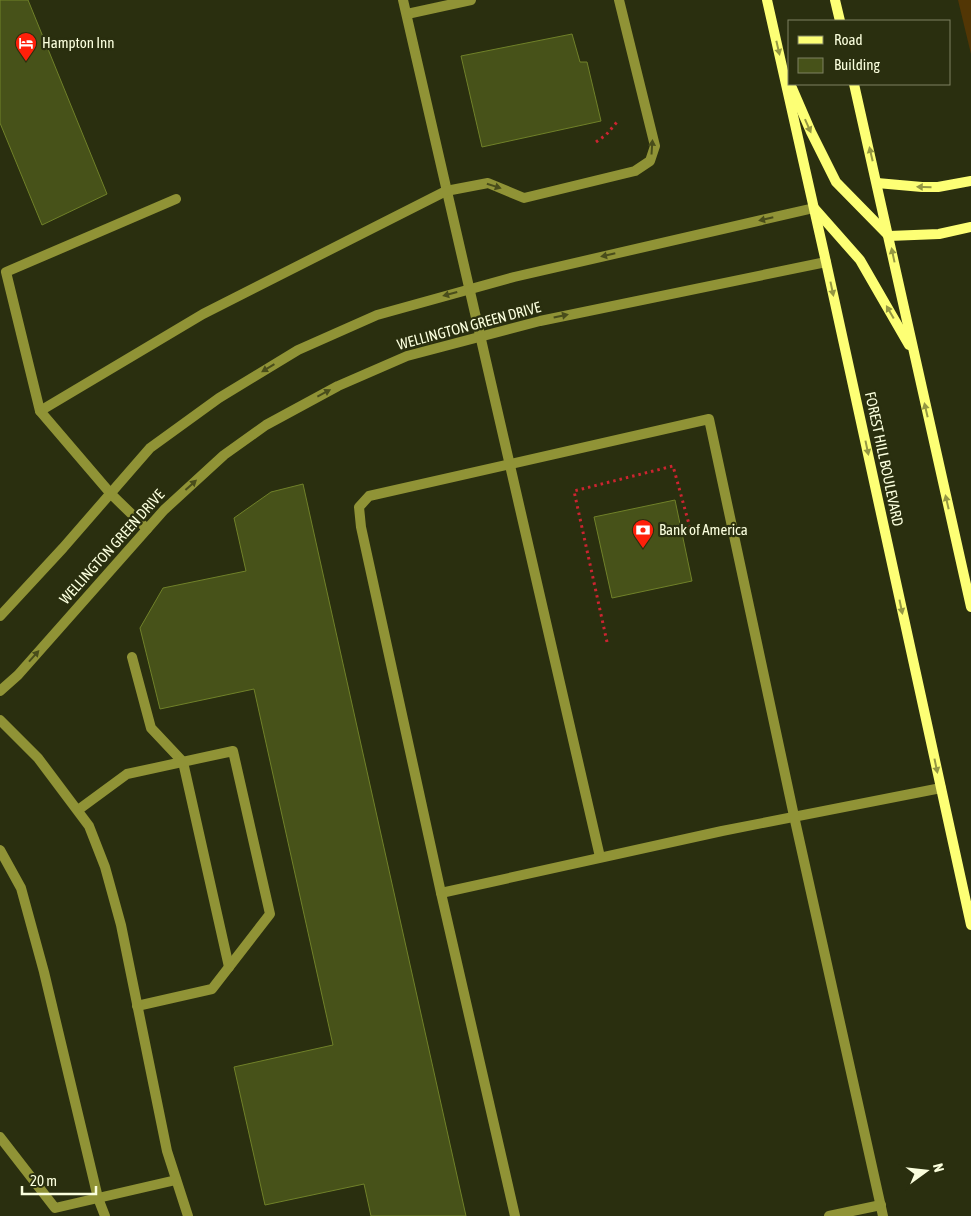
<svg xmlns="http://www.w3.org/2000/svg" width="971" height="1216" viewBox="0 0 971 1216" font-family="'Asap Condensed',sans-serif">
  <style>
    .water { fill: #523605 }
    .building { fill: #475219; stroke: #708129 }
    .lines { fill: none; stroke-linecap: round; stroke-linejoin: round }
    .path { stroke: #cc2430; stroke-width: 3; stroke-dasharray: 2.5 4; stroke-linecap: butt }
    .lane { stroke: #909336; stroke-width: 10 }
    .street { stroke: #909336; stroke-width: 10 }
    .secondary { stroke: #fdff75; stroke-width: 10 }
    .oneway { fill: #949742 }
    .oneway2 { fill: #494d1b }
    .labels { text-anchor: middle; stroke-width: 4.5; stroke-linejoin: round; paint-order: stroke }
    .poi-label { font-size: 15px; fill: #fbffde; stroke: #2a2f0f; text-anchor: start }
    .street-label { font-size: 15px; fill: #fbffde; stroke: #2a2f0f }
  </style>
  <rect width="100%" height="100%" fill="#2a2f0f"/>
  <!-- water -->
  <polygon class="water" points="958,0 971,0 971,54"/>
  <!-- building -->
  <g class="building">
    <polygon points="0,0 28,0 107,194 42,225 0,123"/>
    <polygon points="572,34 580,62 587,62 601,121 482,147 461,56"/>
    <polygon points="303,484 466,1216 371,1216 364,1184 265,1205 234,1067 333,1045 254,689 160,709 140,628 163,588 246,571 234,518 271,492"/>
    <polygon points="675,500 692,581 612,598 594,517"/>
  </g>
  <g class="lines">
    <!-- path -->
    <g class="path">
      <polyline points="596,142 606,135 617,122"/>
      <polyline points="607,642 574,491 673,466 692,535"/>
    </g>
    <!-- lane -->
    <g class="lane">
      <polyline points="403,0 600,857"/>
      <polyline points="407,14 471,0"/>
      <polyline points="40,411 203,314 446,191 488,183 524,198 635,171 650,161 655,146 619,0"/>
      <polyline points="111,494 40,411 6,272 176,199"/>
      <polyline points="132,657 151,728 183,762 229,967"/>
      <polyline points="78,810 127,774 233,751 270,914 212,989 137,1006"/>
      <polyline points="0,850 21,888 44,972 98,1198 55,1208 0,1137"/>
      <polyline points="441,893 722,831 941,788"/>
      <polyline points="105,1216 98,1198 176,1180"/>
      <polyline points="515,1216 441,893 361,527 359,507 369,496 709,419 794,816 883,1216"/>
      <polyline points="829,1216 881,1205"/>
    </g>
    <!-- street -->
    <g class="street">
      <polyline points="111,494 147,529"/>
      <polyline points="0,616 63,548 150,448 219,398 298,350 377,315 514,277 814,208"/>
      <polyline points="0,691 18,675 164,510 224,455 266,425 338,386 407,356 540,321 826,262"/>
      <polyline points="0,720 38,758 89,826 105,867 121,925 167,1151 188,1216"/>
    </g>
    <!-- secondary -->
    <g class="secondary">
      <polyline points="767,0 826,262 971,925"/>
      <polyline points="835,0 840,21"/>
      <polyline points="854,84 971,607"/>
      <polyline points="792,88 811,132 836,182 888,235"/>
      <polyline points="877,183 922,187 938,187 971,181"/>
      <polyline points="815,209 860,260 909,345"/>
      <polyline points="889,236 939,234 971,227"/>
    </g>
  </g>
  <!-- one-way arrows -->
  <defs><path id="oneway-solid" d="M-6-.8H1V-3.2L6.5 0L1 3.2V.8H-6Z" transform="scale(1.25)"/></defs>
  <g class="oneway">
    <use href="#oneway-solid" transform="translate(778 48) rotate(77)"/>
    <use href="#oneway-solid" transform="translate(808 126) rotate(66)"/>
    <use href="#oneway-solid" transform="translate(871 154) rotate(-103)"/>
    <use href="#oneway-solid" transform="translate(924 187) rotate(-179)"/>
    <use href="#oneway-solid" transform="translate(893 255) rotate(-102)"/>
    <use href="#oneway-solid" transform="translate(832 289) rotate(78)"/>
    <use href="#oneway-solid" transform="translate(890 312) rotate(-120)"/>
    <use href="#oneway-solid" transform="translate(926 410) rotate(-103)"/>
    <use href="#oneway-solid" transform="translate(867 448) rotate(78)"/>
    <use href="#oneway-solid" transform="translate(947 502) rotate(-103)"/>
    <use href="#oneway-solid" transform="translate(901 607) rotate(78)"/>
    <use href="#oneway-solid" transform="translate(936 766) rotate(78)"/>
  </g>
  <g class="oneway2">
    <use href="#oneway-solid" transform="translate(652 147) rotate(-86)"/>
    <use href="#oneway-solid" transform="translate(494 186) rotate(18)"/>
    <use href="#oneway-solid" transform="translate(766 219) rotate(167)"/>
    <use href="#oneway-solid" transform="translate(608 255) rotate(167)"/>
    <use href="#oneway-solid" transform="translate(450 294) rotate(165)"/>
    <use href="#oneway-solid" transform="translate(561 316) rotate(-12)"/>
    <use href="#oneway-solid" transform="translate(268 368) rotate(149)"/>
    <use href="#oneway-solid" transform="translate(324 393) rotate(-28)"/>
    <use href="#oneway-solid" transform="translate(191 485) rotate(-42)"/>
    <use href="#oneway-solid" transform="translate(34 656) rotate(-48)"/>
  </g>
  <!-- icons -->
  <defs>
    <g id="hotel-pin" transform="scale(1.125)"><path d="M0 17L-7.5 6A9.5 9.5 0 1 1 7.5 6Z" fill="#ff200a" stroke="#2a2f0f"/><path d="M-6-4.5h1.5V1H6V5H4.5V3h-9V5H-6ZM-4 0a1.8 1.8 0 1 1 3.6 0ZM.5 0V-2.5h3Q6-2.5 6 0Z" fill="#fff"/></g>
    <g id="bank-pin" transform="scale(1.125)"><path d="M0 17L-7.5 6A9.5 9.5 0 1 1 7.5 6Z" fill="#ff200a" stroke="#2a2f0f"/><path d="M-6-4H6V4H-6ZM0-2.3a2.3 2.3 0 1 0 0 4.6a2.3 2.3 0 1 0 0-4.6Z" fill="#fff"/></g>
  </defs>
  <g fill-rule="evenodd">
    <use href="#hotel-pin" x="26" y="43"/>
    <use href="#bank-pin" x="643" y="530"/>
  </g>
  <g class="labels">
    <!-- poi labels -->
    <g class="poi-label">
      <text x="42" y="48">Hampton Inn</text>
      <text x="659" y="535">Bank of America</text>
    </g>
    <!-- street labels -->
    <g class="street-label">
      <text transform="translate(469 326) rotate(-15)" y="5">WELLINGTON GREEN DRIVE</text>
      <text transform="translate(884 459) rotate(78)" y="5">FOREST HILL BOULEVARD</text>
      <text transform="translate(112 547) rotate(-48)" y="5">WELLINGTON GREEN DRIVE</text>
    </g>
  </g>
  <!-- legend -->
  <rect x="788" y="20" width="162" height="65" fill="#2a2f0f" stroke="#7e8262"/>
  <rect x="798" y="36" width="25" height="8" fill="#fdff75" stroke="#7e8262"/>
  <text x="834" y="45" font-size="15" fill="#fbffde">Road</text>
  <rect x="798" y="58" width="25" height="15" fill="#475219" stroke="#7e8262"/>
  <text x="834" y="70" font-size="15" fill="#fbffde">Building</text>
  <!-- north arrow -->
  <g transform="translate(926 1171) rotate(75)" stroke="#2a2f0f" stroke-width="4" paint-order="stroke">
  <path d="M0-4L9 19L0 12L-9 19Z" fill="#fbffde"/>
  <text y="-8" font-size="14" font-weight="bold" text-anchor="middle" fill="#fbffde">N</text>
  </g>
  <!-- scale -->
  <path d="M22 1186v8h74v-8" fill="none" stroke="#fbffde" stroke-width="2.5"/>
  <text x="30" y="1186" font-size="15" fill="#fbffde" stroke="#2a2f0f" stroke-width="4" paint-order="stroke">20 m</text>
</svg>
